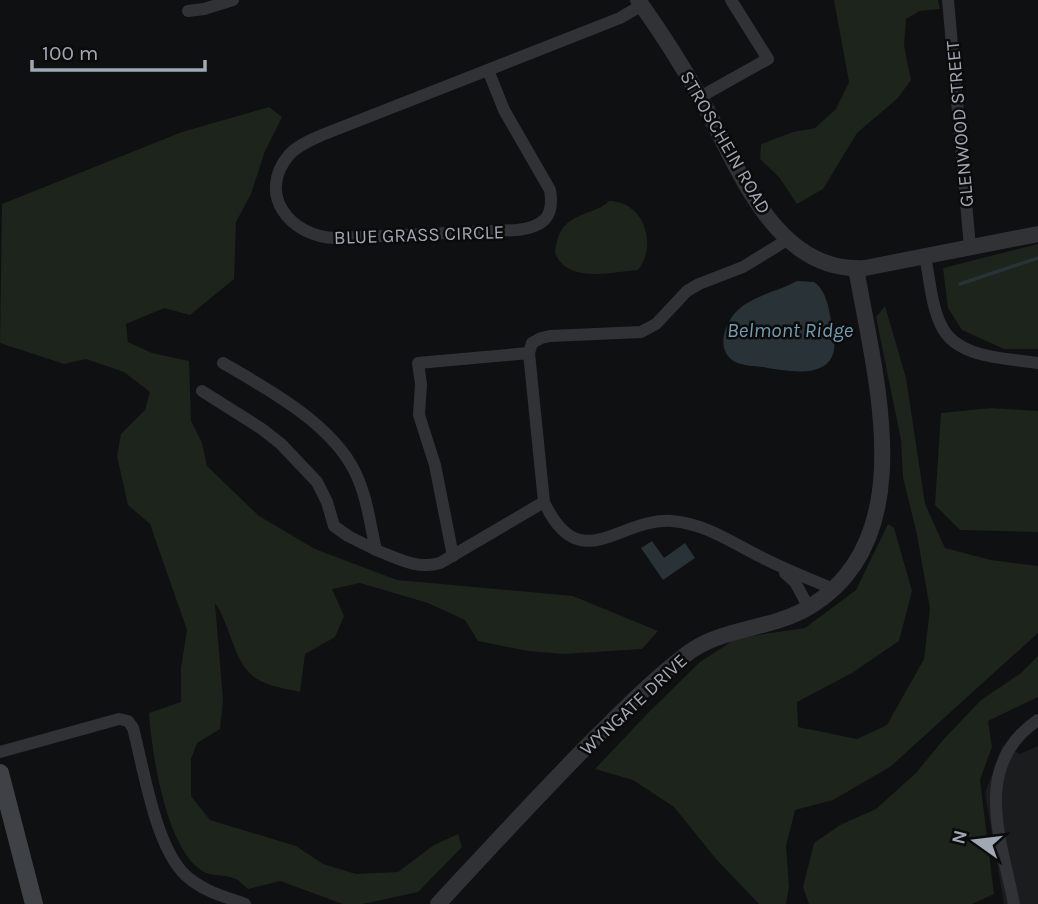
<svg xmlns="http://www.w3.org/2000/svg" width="1038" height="904" viewBox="0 0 1038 904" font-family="Karla,sans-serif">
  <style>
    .built { fill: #1b1c1e }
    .green { fill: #1c241c }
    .water { fill: #283237 }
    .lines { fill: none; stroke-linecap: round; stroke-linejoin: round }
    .stream { stroke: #283237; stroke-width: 3.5 }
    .minor { stroke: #303236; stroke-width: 12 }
    .tertiary { stroke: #303236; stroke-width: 16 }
    .secondary { stroke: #3e4146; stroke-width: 18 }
    .labels { text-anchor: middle; stroke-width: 5; stroke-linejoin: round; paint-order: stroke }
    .street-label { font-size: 19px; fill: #a0a8b3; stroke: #0b0b0c }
    .water-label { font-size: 21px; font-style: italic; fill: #749cb0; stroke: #0b0b0c }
  </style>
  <rect width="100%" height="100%" fill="#0f1011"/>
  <!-- built -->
  <polygon class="built" points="1003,745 1020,754 1038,746 1038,904 1004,904 985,793"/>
  <!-- green -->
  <g class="green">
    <polygon points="834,0 938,0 940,9 920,11 906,19 904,46 911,80 898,98 857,133 823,189 797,204 779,177 760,159 761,144 793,132 815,128 836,109 849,82"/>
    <path d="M 269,107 L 282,117 L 265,151 L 251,194 L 236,222 L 234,279 L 190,315 L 164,308 L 126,324 L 128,342 L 152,353 L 189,361 L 191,421 L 202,443 L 207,466 L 259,516 L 315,549 L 397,580 L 573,596 L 658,631 L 642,649 L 564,654 L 528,651 L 478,641 L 465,620 L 428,603 L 360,583 L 332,589 L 344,616 L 335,637 L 305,654 L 300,692 C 287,689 268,686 257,679 C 233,664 231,625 215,603 L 223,700 L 220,729 L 197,743 L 191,759 L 191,796 L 210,820 L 296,846 L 323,864 L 356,874 L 398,872 L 434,845 L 458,834 L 462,847 L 418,892 L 363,904 L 343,904 L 280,881 L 248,889 C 244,886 240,881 236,879 C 226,874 213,877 204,872 C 166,851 152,754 149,713 L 181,702 L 181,668 L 187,630 L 150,524 L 128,505 L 117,456 L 121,434 L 145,410 L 150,392 L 124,372 L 86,359 L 64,364 L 0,343 L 2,204 L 182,132 Z"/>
    <path d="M 609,201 C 644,201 658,245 638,270 C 611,272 568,284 555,253 C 558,228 565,221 589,212 C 597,209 603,207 609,201 Z"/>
    <polygon points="1038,244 1038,349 1004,349 962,330 948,308 943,268"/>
    <polygon points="885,306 906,378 925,504 945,548 991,560 1038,566 1038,633 890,767 833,800 795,810 786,846 789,887 786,904 759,904 716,859 674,807 633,780 595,769 647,714 700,662 737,638 805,628 856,590 888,524 894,528 912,591 899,641 852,673 797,702 798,727 857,739 887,725 924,659 930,609 917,535 903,477 901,440 876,317"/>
    <polygon points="991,408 1038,411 1038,532 960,530 935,505 941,413"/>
    <polygon points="1038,656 1038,697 988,721 992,747 980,780 994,894 972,904 809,904 803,887 814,843 840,825 876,809 916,773 943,740 981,700 1021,673"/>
  </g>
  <!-- water -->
  <g class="water">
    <path d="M 797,281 L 814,282 C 827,291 829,310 832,325 C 846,380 800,374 763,367 C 754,366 740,366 732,360 C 715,347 726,320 739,309 C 755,295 779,291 797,281 Z"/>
    <polygon points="652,541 664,558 685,543 695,558 663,580 641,548"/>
  </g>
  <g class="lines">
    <!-- stream -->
    <polyline class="stream" points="960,284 1038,258"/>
    <!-- minor -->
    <g class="minor">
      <polyline points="948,0 970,247"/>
      <polyline points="188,11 204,9 233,0"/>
      <path d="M 488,70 L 504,110 L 550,190 C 555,218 542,227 517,230 L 336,238 C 290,237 256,194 289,155 C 298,145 311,140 322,135 L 620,18 L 642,5"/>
      <polyline points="700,97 768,59 731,0"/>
      <path d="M 787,240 L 743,267 L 699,284 L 687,291 L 656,324 L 641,332 L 550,336 L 541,338 L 532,343 L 529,353 L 544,502 C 580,579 619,517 672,521 C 706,524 731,542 761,557 C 785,569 809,579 834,589"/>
      <path d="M 925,257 C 930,279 931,305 941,325 C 956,359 1007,358 1038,363"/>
      <path d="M 223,363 C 268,389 332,424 355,472 C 367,496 370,524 376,550 C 397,558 417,570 440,563 L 544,502"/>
      <polyline points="202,391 262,429 281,444 317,482 327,502 334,526 348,536 376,550"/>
      <polyline points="453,556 435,465 419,415 421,384 418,363 529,353"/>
      <polyline points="785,573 795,582 809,608"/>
      <path d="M 0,752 L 119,719 L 128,721 L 133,728 C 144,769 156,854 190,879 C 206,892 226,897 245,904"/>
      <path d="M 1014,904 C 1001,839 971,765 1038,720"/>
    </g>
    <!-- tertiary -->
    <g class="tertiary">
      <path d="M 638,0 C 661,32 682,65 701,99 C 738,165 774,274 865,268 L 1038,234"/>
      <path d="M 438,904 C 491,847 543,790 598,735 C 626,707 653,680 684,656 C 721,626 771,631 811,606 C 923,537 874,374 856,268"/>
    </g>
    <!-- secondary -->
    <polyline class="secondary" points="0,773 34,904"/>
  </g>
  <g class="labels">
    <!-- street labels -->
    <g class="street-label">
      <text transform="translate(959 124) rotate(-95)" y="7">GLENWOOD STREET</text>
      <text transform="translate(726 142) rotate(60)" y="7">STROSCHEIN ROAD</text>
      <text transform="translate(419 234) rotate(-2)" y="7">BLUE GRASS CIRCLE</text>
      <text transform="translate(633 704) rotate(-43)" y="7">WYNGATE DRIVE</text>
    </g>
    <!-- water labels -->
    <g class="water-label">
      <text x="790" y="337">Belmont Ridge</text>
    </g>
  </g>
  <!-- north arrow -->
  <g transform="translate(975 841) rotate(284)" stroke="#0b0b0c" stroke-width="5" paint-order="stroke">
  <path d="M0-5L12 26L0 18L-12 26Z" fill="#a0a8b3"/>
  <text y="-10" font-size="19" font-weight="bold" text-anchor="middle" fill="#a0a8b3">N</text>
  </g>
  <!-- scale -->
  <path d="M32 60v10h173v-10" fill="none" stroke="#a0a8b3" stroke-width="3.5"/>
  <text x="42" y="60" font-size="21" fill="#a0a8b3" stroke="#0b0b0c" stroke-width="5" paint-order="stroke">100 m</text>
</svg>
